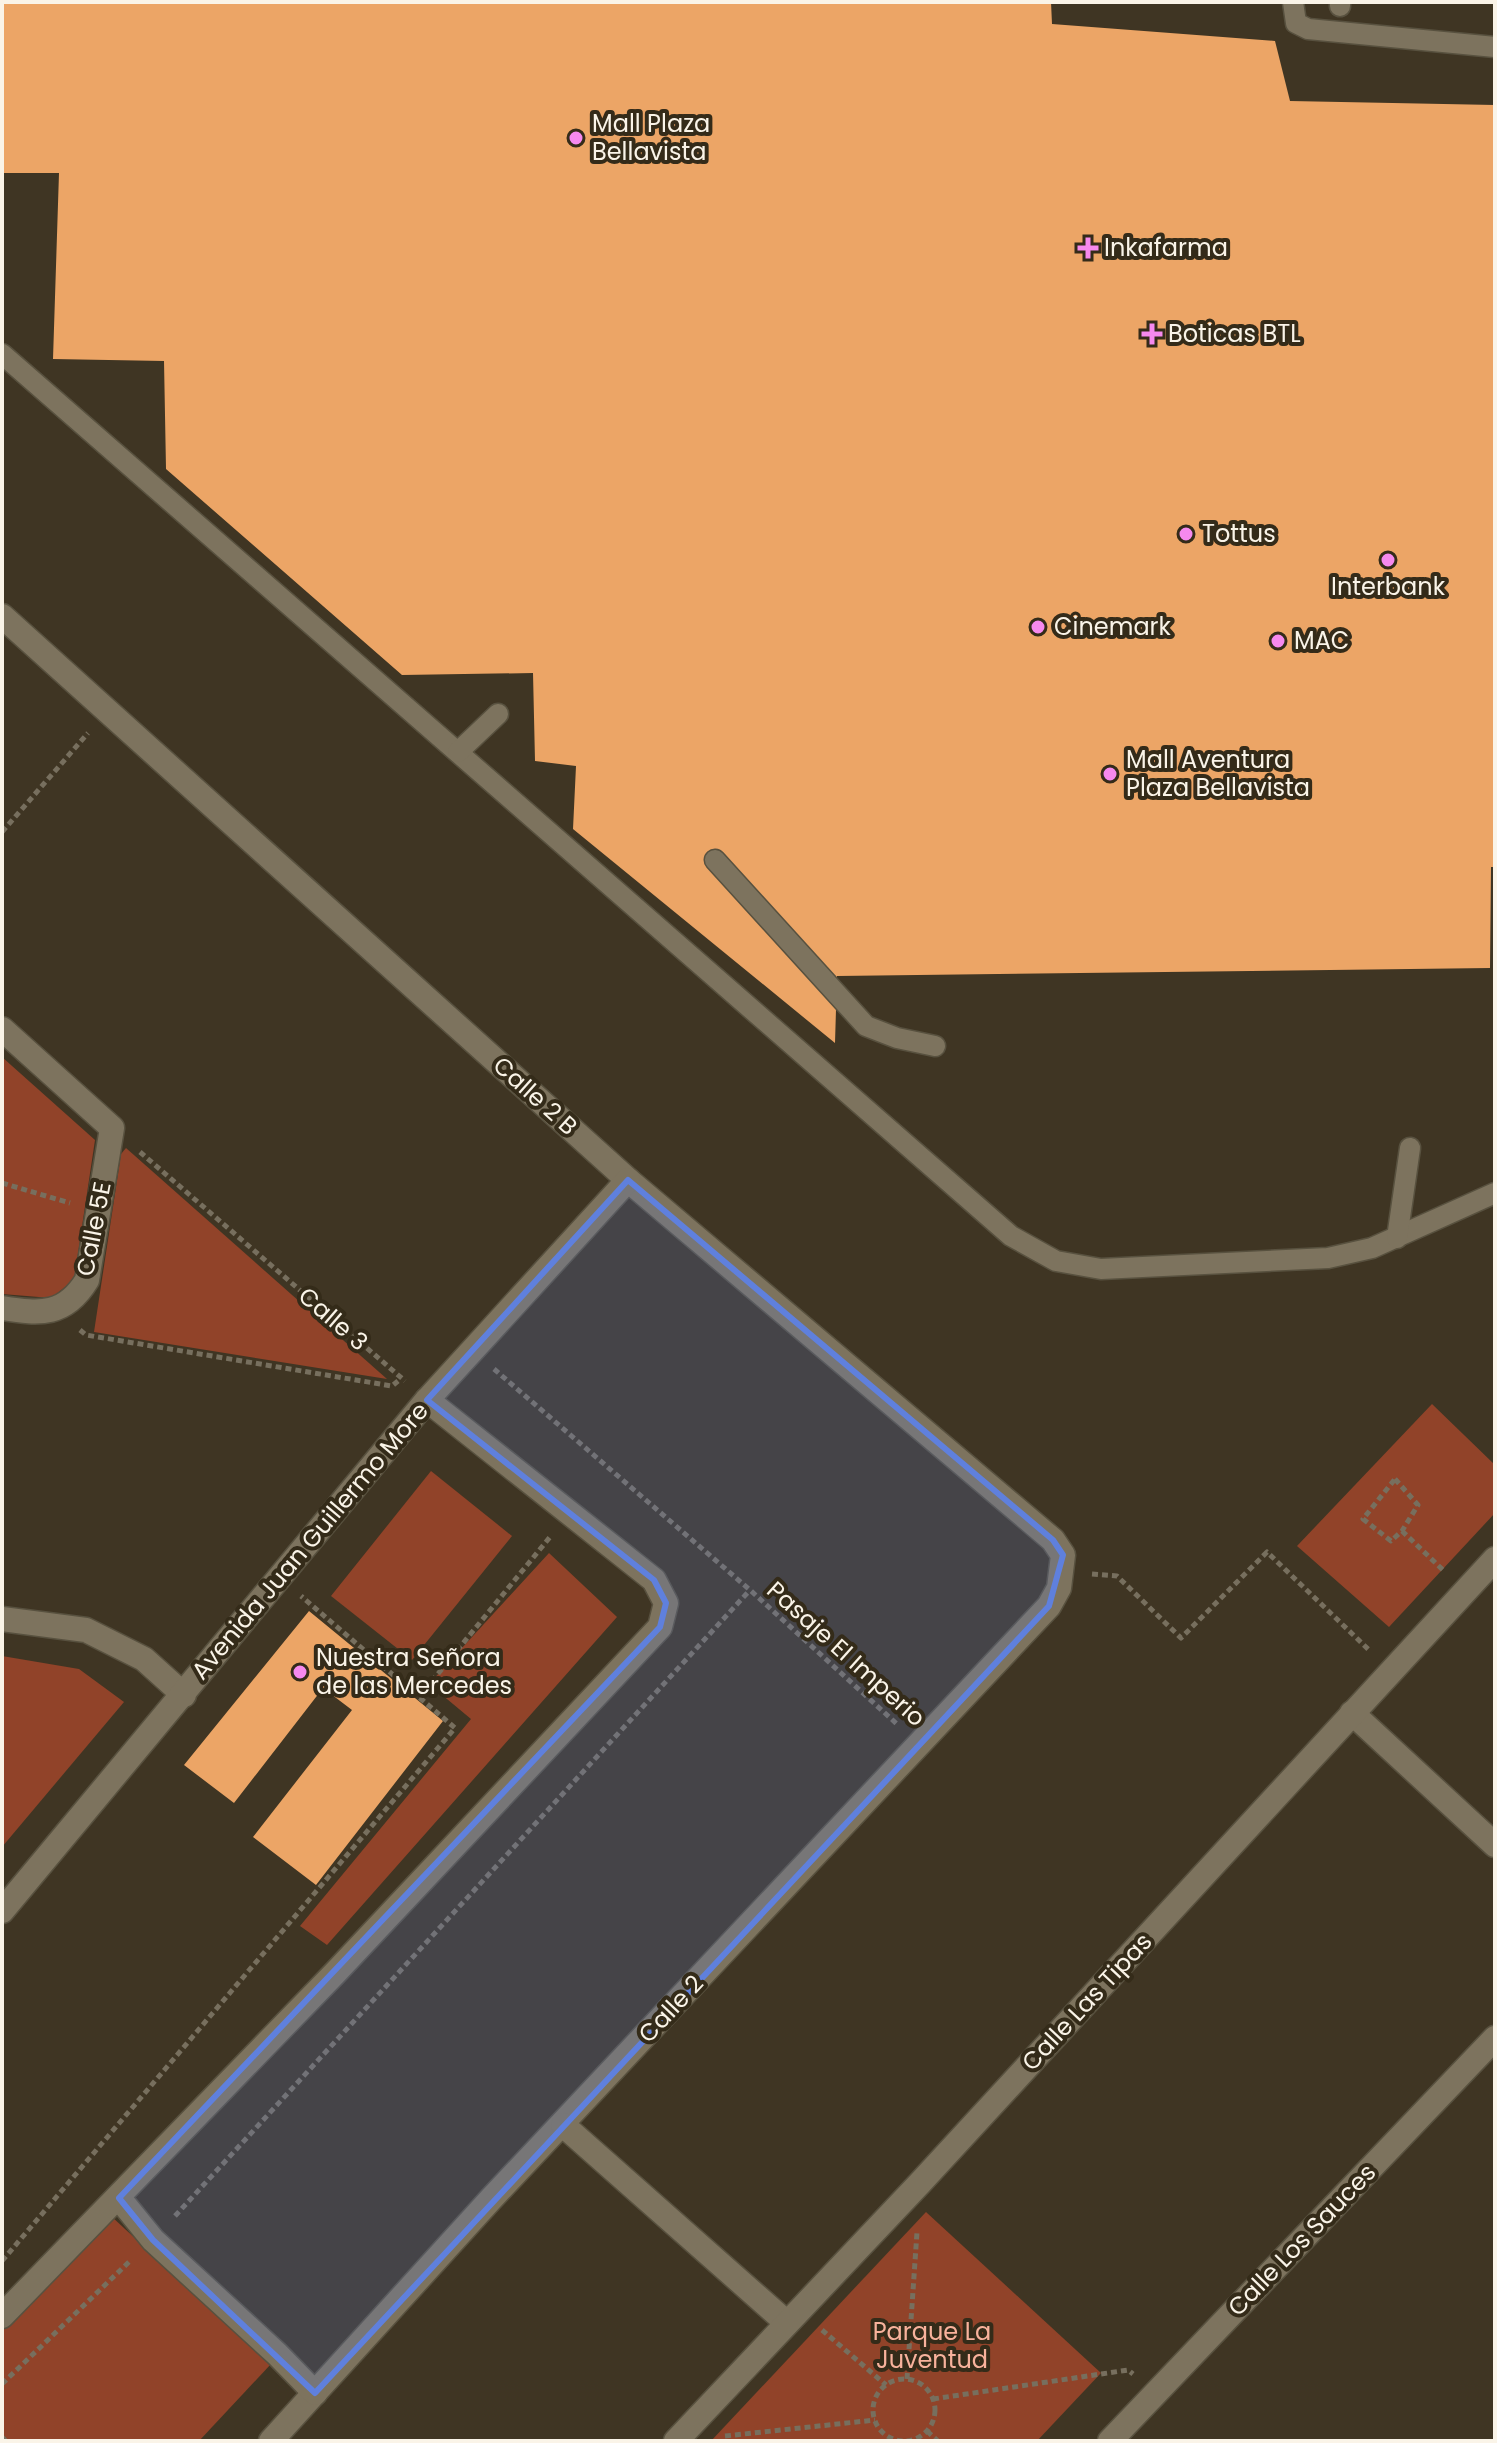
<svg xmlns="http://www.w3.org/2000/svg" width="1497" height="2443" viewBox="0 0 1497 2443" font-family="Poppins,sans-serif">
  <style>
    .green { fill: #914329 }
    .building { fill: #eca566 }
    .lines { fill: none; stroke-linecap: round; stroke-linejoin: round }
    .lane-casing { stroke: #58513f; stroke-width: 23 }
    .street-casing { stroke: #58513f; stroke-width: 27 }
    .path { stroke: #776f5e; stroke-width: 5; stroke-dasharray: 6 4; stroke-linecap: butt }
    .lane { stroke: #7d735e; stroke-width: 20 }
    .street { stroke: #7d735e; stroke-width: 24 }
    .marked { fill: #5f80dd; fill-opacity: 0.2; stroke: #5f80dd; stroke-width: 6; stroke-linejoin: round }
    .poi-dot { fill: #f689ee; stroke: #342b19; stroke-width: 3 }
    .labels { text-anchor: middle; stroke-width: 8; stroke-linejoin: round; paint-order: stroke }
    .poi-label { font-size: 24px; fill: #faf4e8; stroke: #342b19; text-anchor: start }
    .street-label { font-size: 24px; fill: #faf4e8; stroke: #342b19 }
    .park-label { font-size: 24px; fill: #f8b29c; stroke: #342b19 }
  </style>
  <rect width="100%" height="100%" fill="#3f3523"/>
  <!-- green -->
  <g class="green">
    <polygon points="2,1057 95,1140 74,1280 51,1298 2,1294"/>
    <polygon points="126,1148 387,1379 94,1332 121,1154"/>
    <polygon points="1432,1404 1495,1465 1495,1513 1389,1627 1297,1546"/>
    <polygon points="431,1471 512,1536 412,1660 331,1596"/>
    <polygon points="549,1553 617,1617 327,1945 300,1926 471,1719 429,1684"/>
    <polygon points="2,1656 79,1669 124,1702 2,1847"/>
    <polygon points="98,2204 271,2364 199,2441 2,2441 2,2307"/>
    <polygon points="926,2212 1101,2373 1037,2441 711,2441"/>
  </g>
  <!-- building -->
  <g class="building">
    <polygon points="2,2 1051,2 1052,24 1275,41 1290,101 1495,105 1495,867 1491,867 1490,968 837,976 835,1043 573,829 576,766 535,761 533,673 402,675 166,469 164,361 53,359 59,173 2,173"/>
    <polygon points="309,1611 443,1721 316,1885 253,1837 352,1710 323,1688 234,1803 184,1765"/>
  </g>
  <g class="lines">
    <!-- lane casing -->
    <g class="lane-casing">
      <g id="lane">
        <polyline points="1293,2 1296,23 1308,29 1495,47"/>
        <polyline points="1340,6 1340,2"/>
        <polyline points="2,354 1011,1236 1056,1261 1101,1269 1328,1258 1372,1248 1495,1193"/>
        <polyline points="458,752 498,714"/>
        <polyline points="715,860 866,1026 897,1038 935,1046"/>
        <polyline points="1397,1238 1410,1148"/>
      </g>
    </g>
    <!-- street casing -->
    <g class="street-casing">
      <g id="street">
        <polyline points="2,616 628,1180 1053,1540 1063,1555 1059,1588 1049,1606 491,2199 271,2441"/>
        <path d="M 2,1029 L 112,1128 L 87,1280 C 65,1316 41,1314 2,1308"/>
        <polyline points="2,1619 86,1630 144,1659 184,1695"/>
        <polyline points="1352,1713 1495,1845"/>
        <polyline points="2,1911 427,1400 628,1180"/>
        <polyline points="563,2125 787,2323"/>
        <polyline points="119,2198 153,2240 277,2354 315,2393"/>
        <polyline points="2,2316 335,1973 660,1627 666,1603 654,1580 427,1400"/>
        <polyline points="676,2441 920,2183 1495,1559"/>
        <polyline points="1110,2441 1495,2038"/>
      </g>
    </g>
    <!-- path -->
    <g class="path">
      <polyline points="2,832 88,733"/>
      <polyline points="140,1152 405,1381"/>
      <polyline points="2,1183 70,1203"/>
      <polyline points="80,1330 86,1335 392,1386 398,1381"/>
      <polyline points="494,1369 750,1590 898,1725"/>
      <polygon points="1395,1479 1418,1505 1402,1531 1391,1541 1363,1519"/>
      <polyline points="1402,1531 1443,1570"/>
      <polyline points="1092,1574 1117,1576 1181,1638 1267,1552 1369,1650"/>
      <polyline points="419,1697 550,1537"/>
      <polyline points="175,2216 750,1590"/>
      <polyline points="2,2261 455,1728 301,1596"/>
      <polyline points="822,2330 886,2385"/>
      <polyline points="907,2379 917,2232"/>
      <circle cx="904" cy="2410" r="31"/>
      <polyline points="2,2384 131,2260"/>
      <polyline points="933,2399 1128,2370 1133,2374"/>
      <polyline points="927,2431 938,2441"/>
      <polyline points="725,2436 875,2420"/>
      <polyline points="2,2437 6,2441"/>
    </g>
    <!-- lane -->
    <use href="#lane" class="lane"/>
    <!-- street -->
    <use href="#street" class="street"/>
  </g>
  <!-- marked area -->
  <path class="marked" d="M 628,1180 L 1053,1540 L 1063,1555 L 1049,1606 L 315,2393 L 153,2240 L 119,2198 L 660,1627 L 666,1603 L 654,1580 L 427,1400 Z"/>
  <!-- markers -->
  <g class="poi-dot">
    <circle cx="576" cy="138" r="8"/>
    <path d="M1084 236h8v8h8v8h-8v8h-8v-8h-8v-8h8z"/>
    <path d="M1148 322h8v8h8v8h-8v8h-8v-8h-8v-8h8z"/>
    <circle cx="1186" cy="534" r="8"/>
    <circle cx="1388" cy="560" r="8"/>
    <circle cx="1038" cy="627" r="8"/>
    <circle cx="1278" cy="641" r="8"/>
    <circle cx="1110" cy="774" r="8"/>
    <circle cx="300" cy="1672" r="8"/>
  </g>
  <g class="labels">
    <!-- poi labels -->
    <g class="poi-label">
      <text x="592" y="132">Mall Plaza<tspan x="592" dy="28">Bellavista</tspan></text>
      <text x="1104" y="256">Inkafarma</text>
      <text x="1168" y="342">Boticas BTL</text>
      <text x="1202" y="542">Tottus</text>
      <text x="1388" y="595" text-anchor="middle">Interbank</text>
      <text x="1054" y="635">Cinemark</text>
      <text x="1294" y="649">MAC</text>
      <text x="1126" y="768">Mall Aventura<tspan x="1126" dy="28">Plaza Bellavista</tspan></text>
      <text x="316" y="1666">Nuestra Señora<tspan x="316" dy="28">de las Mercedes</tspan></text>
    </g>
    <!-- street labels -->
    <g class="street-label">
      <text transform="translate(535 1096) rotate(42)" y="8">Calle 2 B</text>
      <text transform="translate(94 1229) rotate(-79)" y="8">Calle 5E</text>
      <text transform="translate(333 1319) rotate(41)" y="8">Calle 3</text>
      <text transform="translate(310 1541) rotate(-50)" y="8">Avenida Juan Guillermo More</text>
      <text transform="translate(846 1654) rotate(42)" y="8">Pasaje El Imperio</text>
      <text transform="translate(1087 2002) rotate(-47)" y="8">Calle Las Tipas</text>
      <text transform="translate(671 2009) rotate(-47)" y="8">Calle 2</text>
      <text transform="translate(1302 2240) rotate(-46)" y="8">Calle Los Sauces</text>
    </g>
    <!-- park labels -->
    <g class="park-label">
      <text x="932" y="2340">Parque La<tspan x="932" dy="28">Juventud</tspan></text>
    </g>
  </g>
  <!-- border -->
  <rect width="1497" height="2443" fill="none" stroke="#faf4e8" stroke-width="8"/>
</svg>
